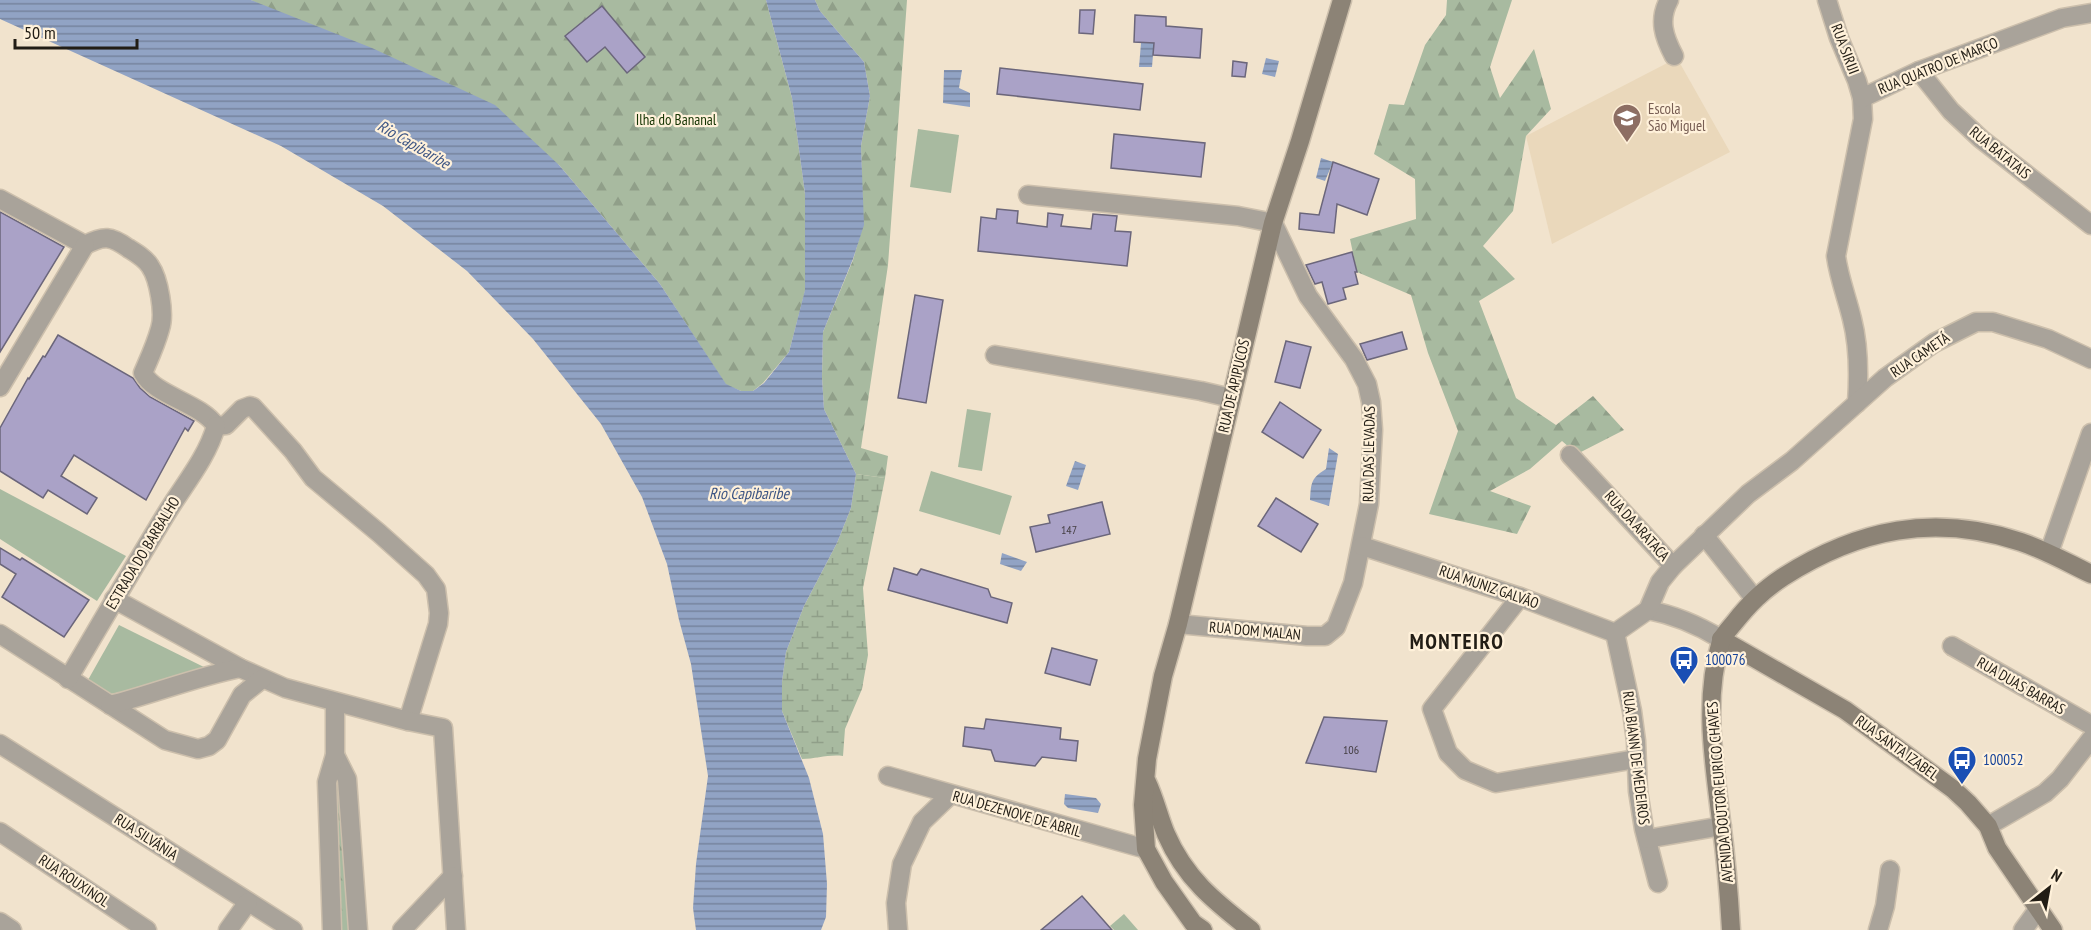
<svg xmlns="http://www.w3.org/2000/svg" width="2091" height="930" viewBox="0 0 2091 930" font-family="'PT Sans Narrow',sans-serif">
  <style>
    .built { fill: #ead8bb }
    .grass { fill: url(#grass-tufts) }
    .forest { fill: url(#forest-firs) }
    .wetland { fill: url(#wetland-marsh) }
    .park { fill: #a8baa0 }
    .water { fill: url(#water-rules) }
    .building { fill: #aaa2c7; stroke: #6b667b; stroke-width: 1.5 }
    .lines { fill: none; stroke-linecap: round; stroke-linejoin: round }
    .street-casing { stroke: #ccbfac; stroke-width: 21 }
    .secondary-casing { stroke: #ccbfac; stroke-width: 21 }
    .street { stroke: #a9a39a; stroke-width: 18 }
    .secondary { stroke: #8c8376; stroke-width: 18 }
    .labels { text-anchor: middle; stroke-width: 4.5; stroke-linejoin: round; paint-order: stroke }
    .number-label { font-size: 12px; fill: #443e42 }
    .street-label { font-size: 15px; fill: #221d15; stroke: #fff1da }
    .education-label { font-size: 15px; fill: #785e54; stroke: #fff1da; text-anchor: start }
    .park-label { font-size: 15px; fill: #153402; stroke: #fff1da }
    .transit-label { font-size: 15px; fill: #164399; stroke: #fff1da; text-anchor: start }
    .water-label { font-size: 16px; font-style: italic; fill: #3d5584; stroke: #fff1da }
    .district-label { font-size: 21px; font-weight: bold; letter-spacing: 1.5px; fill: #221d15; stroke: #fff1da }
  </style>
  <defs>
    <pattern id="grass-tufts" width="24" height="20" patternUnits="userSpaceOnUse" patternTransform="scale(1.5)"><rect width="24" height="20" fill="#a8baa0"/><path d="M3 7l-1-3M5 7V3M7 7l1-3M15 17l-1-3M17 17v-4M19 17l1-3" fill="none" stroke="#909f89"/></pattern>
    <pattern id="forest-firs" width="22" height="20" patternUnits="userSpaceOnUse" patternTransform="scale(1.5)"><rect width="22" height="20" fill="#a8baa0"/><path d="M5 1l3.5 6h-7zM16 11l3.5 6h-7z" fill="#909f89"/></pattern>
    <pattern id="wetland-marsh" width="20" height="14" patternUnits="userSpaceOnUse" patternTransform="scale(1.5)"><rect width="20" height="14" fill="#a8baa0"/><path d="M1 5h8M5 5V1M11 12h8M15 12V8" fill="none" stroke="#909f89"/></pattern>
    <pattern id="water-rules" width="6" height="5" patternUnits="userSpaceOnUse" patternTransform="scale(1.5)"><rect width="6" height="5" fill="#91a3c4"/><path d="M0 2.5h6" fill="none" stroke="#76849e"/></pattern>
  </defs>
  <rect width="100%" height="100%" fill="#f1e3cd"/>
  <!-- built -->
  <polygon class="built" points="1677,58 1730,152 1552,244 1526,136"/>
  <!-- grass -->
  <polygon class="grass" points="1124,914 1138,930 1114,930 1110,926"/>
  <!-- forest -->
  <g class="forest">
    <polygon points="251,0 766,0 792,98 805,194 805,291 789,352 763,383 753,391 741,391 726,385 660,284 559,165"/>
    <polygon points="815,0 907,0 888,265 861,448 888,456 885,478 856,474 824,409 822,377 823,332 853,260 863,225 861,146 870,96 864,62 820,11"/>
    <polygon points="1447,0 1512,0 1490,67 1500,98 1534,49 1551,109 1526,136 1513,211 1483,246 1515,279 1479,301 1516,398 1556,425 1593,396 1624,430 1577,454 1562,441 1530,469 1490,491 1531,506 1517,534 1429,514 1458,431 1428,353 1411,295 1357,272 1350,239 1416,219 1415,179 1374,154 1389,104 1404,105 1425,45 1446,15"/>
    <polygon points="340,776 349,930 338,930 333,779"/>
  </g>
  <!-- wetland -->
  <path class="wetland" d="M 856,474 L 885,478 L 863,588 L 868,655 L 862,689 L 845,729 L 843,756 C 829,754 816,759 802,759 L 782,711 L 782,682 L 786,652 L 804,606 L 837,543 L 851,508 Z"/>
  <!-- park -->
  <g class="park">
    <polygon points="918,129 959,135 951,193 910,187"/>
    <polygon points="967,409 991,413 982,471 958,467"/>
    <polygon points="931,471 1012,496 1000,535 919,511"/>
    <polygon points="0,489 126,556 97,601 0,539"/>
    <polygon points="119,625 216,673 111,694 88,680"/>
  </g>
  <!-- water -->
  <g class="water">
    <polygon points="0,0 251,0 372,48 495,105 559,165 660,284 726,384 741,391 753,391 764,383 789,352 805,290 805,194 792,98 766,0 815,0 820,11 864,62 870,96 861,146 864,225 853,259 823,332 822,377 824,409 856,474 851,508 837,543 804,606 786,652 782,682 782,711 809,778 823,834 827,884 826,917 821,930 696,930 693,908 696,864 708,776 691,664 679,620 667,564 642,497 601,424 533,339 467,271 383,206 281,146 0,19"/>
    <polygon points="1141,43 1154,43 1152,67 1139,67"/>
    <polygon points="1266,58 1279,61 1275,77 1262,74"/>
    <polygon points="944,70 962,70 959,88 970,93 970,107 943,103"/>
    <polygon points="1321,158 1333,162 1325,181 1316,178"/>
    <path d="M 1329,448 L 1338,454 L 1329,506 L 1310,500 C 1311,483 1311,478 1326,469 Z"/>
    <polygon points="1075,461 1086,465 1078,490 1066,486"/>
    <polygon points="1002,553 1027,562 1021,571 1000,564"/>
    <polygon points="1065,794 1096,798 1101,804 1098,813 1068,808 1064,804"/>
  </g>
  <!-- building -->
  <g class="building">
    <polygon points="602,6 645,57 627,73 605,47 587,62 565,36"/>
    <polygon points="1080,10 1095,10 1093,34 1079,33"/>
    <polygon points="1135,15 1166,17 1166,26 1202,29 1200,58 1153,55 1154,43 1134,42"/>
    <polygon points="1233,61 1247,63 1245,77 1232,76"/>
    <polygon points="1000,68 1143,84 1140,110 997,94"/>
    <polygon points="1114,134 1205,143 1201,177 1111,168"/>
    <polygon points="1333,162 1379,179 1367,215 1337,204 1334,233 1299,229 1300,213 1319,215"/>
    <polygon points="997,209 1018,211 1017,223 1047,227 1048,213 1063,215 1061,226 1091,229 1093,214 1117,216 1115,231 1131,232 1127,266 978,251 981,217 996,219"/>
    <polygon points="0,212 64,247 0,352"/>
    <polygon points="1352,252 1357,272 1355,272 1358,284 1343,288 1346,299 1328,304 1322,282 1315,284 1306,265"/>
    <polygon points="915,295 943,300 926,403 898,398"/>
    <polygon points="1402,332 1407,349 1367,360 1360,344"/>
    <polygon points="58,335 133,378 140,388 150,397 194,421 188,431 185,428 146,500 74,455 61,476 97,498 87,514 48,490 43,498 0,471 0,428 28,378 29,379 43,356 45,357"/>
    <polygon points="1286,341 1311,347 1300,388 1275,382"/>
    <polygon points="1280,402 1321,430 1303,458 1262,432"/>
    <polygon points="1276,498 1318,524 1301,552 1258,526"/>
    <polygon points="1102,502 1110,534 1036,552 1030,527 1050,523 1048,515"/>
    <polygon points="0,548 20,560 22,558 89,600 64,637 2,597 16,574 0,564"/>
    <polygon points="894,568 917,575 921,569 988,589 991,597 1012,603 1007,623 888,590"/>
    <polygon points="1052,648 1097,660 1090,685 1045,673"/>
    <polygon points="1324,717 1387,721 1376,772 1306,763"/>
    <polygon points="986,719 1061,728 1060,739 1078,741 1076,761 1042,757 1035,766 995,761 991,750 963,746 965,727 984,729"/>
    <polygon points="1082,896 1112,930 1041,930"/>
  </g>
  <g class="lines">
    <!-- street casing -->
    <g class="street-casing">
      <g id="street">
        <path d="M 1669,0 C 1658,20 1664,37 1674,56"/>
        <path d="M 1827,0 L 1839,38 L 1857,81 L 1862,98 L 1863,119 L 1836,256 C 1839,278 1847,298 1852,319 C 1859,346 1859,375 1857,403"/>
        <polyline points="1919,71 1951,111 1981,139 2091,225"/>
        <polyline points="1862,98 1919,71 2062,18 2091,13"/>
        <polyline points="1028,195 1238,216 1273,223 1308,296 1354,359 1367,384 1371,402 1373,430 1369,504 1353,583 1336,627 1325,636 1307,636 1178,624"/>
        <polyline points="0,199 85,245"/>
        <path d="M 85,245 C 104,235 111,236 128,248 C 136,253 145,258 150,266 C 159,279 165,314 160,329 C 156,344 149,359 143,373 C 155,396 201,403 216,426"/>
        <polyline points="995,355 1201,391 1231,398"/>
        <polyline points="0,387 85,245"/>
        <polyline points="216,426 226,425 242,409 250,406 253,407 293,451 313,478 379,533 426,575 436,589 439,613 438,624 408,721"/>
        <polyline points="1570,455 1673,566"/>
        <polyline points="1704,535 1754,598"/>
        <polyline points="1362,546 1520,597 1615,633"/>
        <polyline points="2049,553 2091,433"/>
        <polyline points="1520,597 1432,709 1448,753 1465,770 1496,783 1636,759"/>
        <polyline points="114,599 240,668 285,688 408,721 443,728 456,930"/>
        <path d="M 1648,610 C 1675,615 1698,625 1721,639"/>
        <polyline points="1615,633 1648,610 1660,582 1673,566 1748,494 1792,461 1885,378 1934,343 1976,322 1993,322 2048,339 2091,359"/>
        <polyline points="1615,633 1632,711 1636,741 1638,791 1644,829 1658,883"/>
        <polyline points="0,634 165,740 198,749 209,746 217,740 242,695 262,679"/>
        <polyline points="1952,646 2091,725"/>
        <path d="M 68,679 C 101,623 133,568 166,514 C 183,486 207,458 216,426"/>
        <path d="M 110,705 C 153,694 196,677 240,668"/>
        <polyline points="0,744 293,930"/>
        <polyline points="335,755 347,779 358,930"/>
        <polyline points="888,776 1146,849"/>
        <polyline points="1988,826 2045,793 2060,779 2091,739"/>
        <polyline points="0,832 147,930"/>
        <polyline points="1647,839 1722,826"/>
        <polyline points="0,922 12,930"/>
        <polyline points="228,930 248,902"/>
        <polyline points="332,930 327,782 335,755 335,702"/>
        <polyline points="402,930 453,876"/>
        <polyline points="898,930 896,903 902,864 922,822 950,795"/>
        <polyline points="1878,930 1885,906 1890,870"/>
        <polyline points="2023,930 2039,908"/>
      </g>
    </g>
    <!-- secondary casing -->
    <g class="secondary-casing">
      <g id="secondary">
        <polyline points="1721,639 1845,710 1953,789 1968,803 1988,826 1997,848 2053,930"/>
        <path d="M 1147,782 C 1155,799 1159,817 1166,834 C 1185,878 1214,901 1251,930"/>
        <polyline points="1203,930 1193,923 1164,882 1146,849 1143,805 1147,759 1163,676 1178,624 1273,223 1300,141 1342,0"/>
        <path d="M 1731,930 C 1729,894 1726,858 1721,821 C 1714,761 1703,701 1721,641 C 1723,635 1729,629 1734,623 C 1749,604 1762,591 1783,577 C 1858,529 1934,513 2021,542 C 2045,550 2068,563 2091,574"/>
      </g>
    </g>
    <!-- street -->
    <use href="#street" class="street"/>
    <!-- secondary -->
    <use href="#secondary" class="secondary"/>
  </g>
  <!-- icons -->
  <defs>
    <g id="school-pin" transform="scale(1.5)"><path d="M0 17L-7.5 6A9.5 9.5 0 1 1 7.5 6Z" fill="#8d6e63" stroke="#fff1da"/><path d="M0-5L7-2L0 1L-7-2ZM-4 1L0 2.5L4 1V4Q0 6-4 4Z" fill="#fff"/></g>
    <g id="bus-pin" transform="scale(1.5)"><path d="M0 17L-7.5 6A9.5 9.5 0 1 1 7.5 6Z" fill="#1a4fb4" stroke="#fff1da"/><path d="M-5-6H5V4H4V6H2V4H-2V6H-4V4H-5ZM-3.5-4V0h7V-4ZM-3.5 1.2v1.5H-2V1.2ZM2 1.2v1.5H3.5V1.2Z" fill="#fff"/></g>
  </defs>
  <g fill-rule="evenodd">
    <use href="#school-pin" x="1627" y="118"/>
    <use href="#bus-pin" x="1684" y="660"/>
    <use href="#bus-pin" x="1962" y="760"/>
  </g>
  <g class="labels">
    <!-- number labels -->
    <g class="number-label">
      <text x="1069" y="534">147</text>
      <text x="1351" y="754">106</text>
    </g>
    <!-- street labels -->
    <g class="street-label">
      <text transform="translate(1845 49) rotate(69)" y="5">RUA SIRIJI</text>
      <text transform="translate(1938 66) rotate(-22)" y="5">RUA QUATRO DE MARÇO</text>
      <text transform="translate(2000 153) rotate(39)" y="5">RUA BATATAIS</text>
      <text transform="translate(1920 355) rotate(-34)" y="5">RUA CAMETÁ</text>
      <text transform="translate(1234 386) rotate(-77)" y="5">RUA DE APIPUCOS</text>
      <text transform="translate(1369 454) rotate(-89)" y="5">RUA DAS LEVADAS</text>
      <text transform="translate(1637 526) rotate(48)" y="5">RUA DA ARATACA</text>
      <text transform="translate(143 553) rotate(-59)" y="5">ESTRADA DO BARBALHO</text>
      <text transform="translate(1489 587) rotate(19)" y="5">RUA MUNIZ GALVÃO</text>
      <text transform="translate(1255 631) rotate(5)" y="5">RUA DOM MALAN</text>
      <text transform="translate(2021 686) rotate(30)" y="5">RUA DUAS BARRAS</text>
      <text transform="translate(1897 748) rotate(36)" y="5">RUA SANTA IZABEL</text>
      <text transform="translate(1636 758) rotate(83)" y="5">RUA BIANN DE MEDEIROS</text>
      <text transform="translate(1720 792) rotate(-95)" y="5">AVENIDA DOUTOR EURICO CHAVES</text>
      <text transform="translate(1017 814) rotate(16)" y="5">RUA DEZENOVE DE ABRIL</text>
      <text transform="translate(146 837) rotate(33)" y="5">RUA SILVÂNIA</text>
      <text transform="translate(74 881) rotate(34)" y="5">RUA ROUXINOL</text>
    </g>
    <!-- education labels -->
    <g class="education-label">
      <text x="1648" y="114">Escola<tspan x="1648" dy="17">São Miguel</tspan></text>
    </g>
    <!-- park labels -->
    <g class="park-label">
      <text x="676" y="125">Ilha do Bananal</text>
    </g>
    <!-- transit labels -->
    <g class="transit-label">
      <text x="1705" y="665">100076</text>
      <text x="1983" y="765">100052</text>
    </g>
    <!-- water labels -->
    <g class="water-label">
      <text transform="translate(414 144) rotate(30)" y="6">Rio Capibaribe</text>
      <text x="749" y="499">Rio Capibaribe</text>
    </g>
    <!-- district labels -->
    <g class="district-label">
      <text x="1457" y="649">MONTEIRO</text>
    </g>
  </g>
  <!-- north arrow -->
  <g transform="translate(2049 888) rotate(31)" stroke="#fff1da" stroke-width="4.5" paint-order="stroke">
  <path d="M0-4.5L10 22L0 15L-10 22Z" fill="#221d15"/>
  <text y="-9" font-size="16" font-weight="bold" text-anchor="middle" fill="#221d15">N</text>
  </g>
  <!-- scale -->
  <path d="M15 39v9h122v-9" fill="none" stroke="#221d15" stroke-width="3"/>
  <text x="24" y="39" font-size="18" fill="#221d15" stroke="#fff1da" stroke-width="4.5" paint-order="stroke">50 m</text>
</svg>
